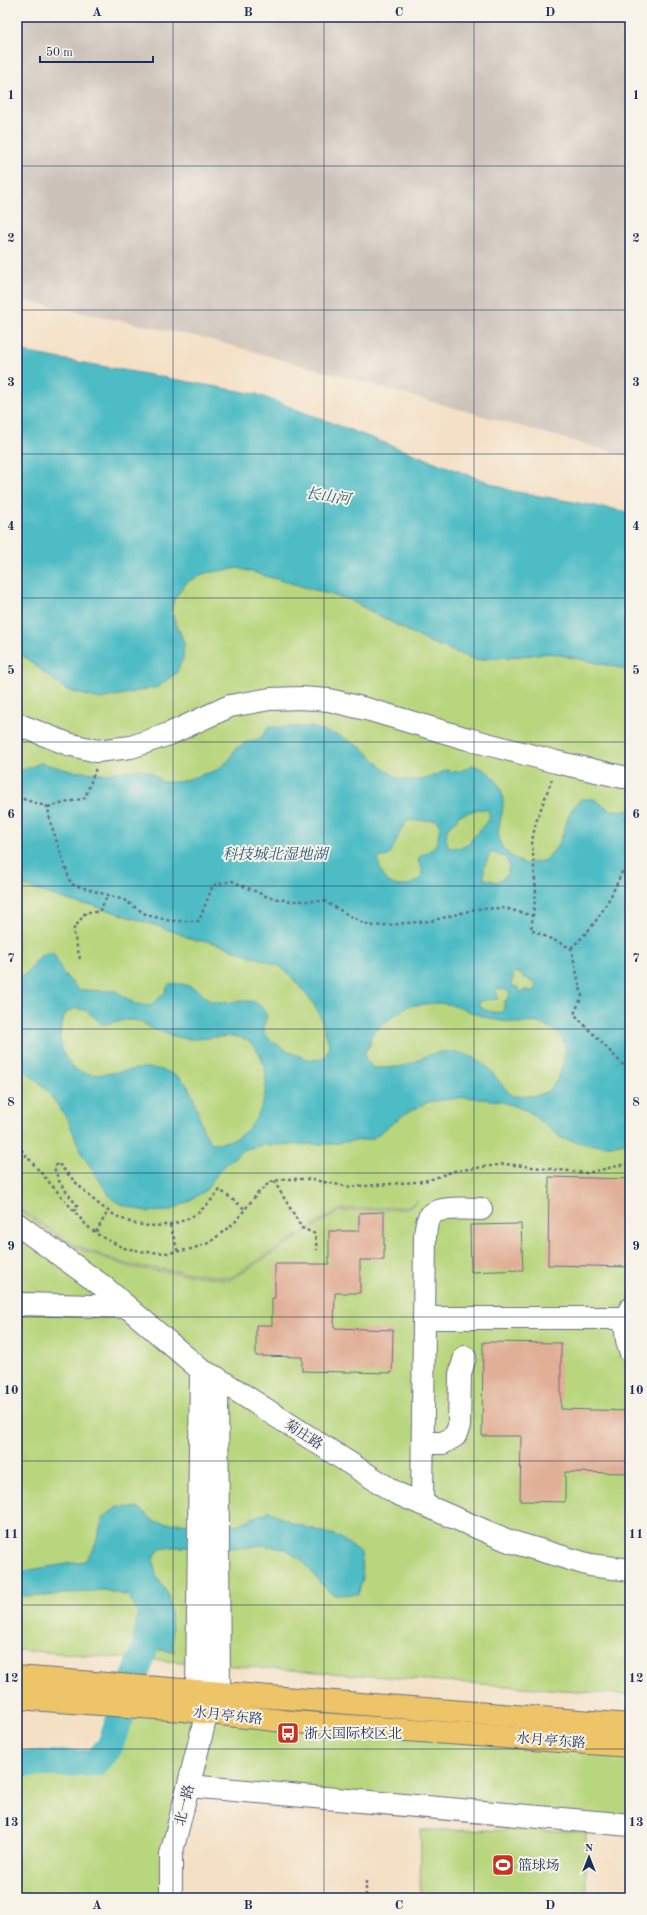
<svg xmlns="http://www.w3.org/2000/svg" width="647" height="1915" viewBox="0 0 647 1915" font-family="'Old Standard TT','Noto Serif SC',serif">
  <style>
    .industrial { fill: #ccc2b9 }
    .green { fill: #b8d67d; stroke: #6a826e }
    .water { fill: #4ebcc5; stroke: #347692; fill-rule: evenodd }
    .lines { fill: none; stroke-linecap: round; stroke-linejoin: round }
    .river { stroke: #4ebcc5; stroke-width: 27 }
    .building { fill: #e1af96 }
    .minor-casing { stroke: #676d82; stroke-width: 24 }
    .major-casing { stroke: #676d82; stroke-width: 24 }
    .path { stroke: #676d82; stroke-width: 2.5; stroke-dasharray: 3 3; stroke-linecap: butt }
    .minor { stroke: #fff; stroke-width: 22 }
    .major { stroke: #eec469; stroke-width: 22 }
    .grid { fill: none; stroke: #1b2f5e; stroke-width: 1; stroke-opacity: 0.55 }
    .labels { text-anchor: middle; stroke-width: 4; stroke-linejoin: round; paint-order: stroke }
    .street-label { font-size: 14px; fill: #1b2f5e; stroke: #f7f3e8 }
    .poi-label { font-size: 14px; fill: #1b2f5e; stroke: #f7f3e8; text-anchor: start }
    .water-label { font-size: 15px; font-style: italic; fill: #2a597d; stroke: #f7f3e8 }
    .neatline { fill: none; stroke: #1b2f5e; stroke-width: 1.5 }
    .grid-label { font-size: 13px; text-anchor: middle; font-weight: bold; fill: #1b2f5e }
  </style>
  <rect width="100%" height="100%" fill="#f7f3e8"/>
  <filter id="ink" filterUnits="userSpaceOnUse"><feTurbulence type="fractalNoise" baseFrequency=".025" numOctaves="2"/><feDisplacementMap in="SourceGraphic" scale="8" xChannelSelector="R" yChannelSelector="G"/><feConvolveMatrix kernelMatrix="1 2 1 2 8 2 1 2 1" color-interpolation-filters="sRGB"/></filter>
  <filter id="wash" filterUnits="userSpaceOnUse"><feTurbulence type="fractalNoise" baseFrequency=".012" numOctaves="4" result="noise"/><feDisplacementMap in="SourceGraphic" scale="16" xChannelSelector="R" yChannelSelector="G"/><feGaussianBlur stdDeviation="0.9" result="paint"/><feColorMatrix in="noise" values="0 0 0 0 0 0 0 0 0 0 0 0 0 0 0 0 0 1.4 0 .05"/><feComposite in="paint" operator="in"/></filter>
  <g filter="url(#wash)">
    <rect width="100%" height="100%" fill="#f4e0c5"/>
    <!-- industrial -->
    <polygon class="industrial" points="17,17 630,17 630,457 208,339 17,299"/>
    <!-- green -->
    <g class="green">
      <polygon points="238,568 350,600 427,641 476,660 551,653 630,670 630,1695 17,1650 17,1209 74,1247 130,1267 230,1280 340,1211 408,1209 418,1200 408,1207 340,1209 230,1278 130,1265 74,1245 17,1207 17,651 19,653 184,643 171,611 174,599 187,582 205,573"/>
      <polygon points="130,1707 630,1744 630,1825 189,1786 171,1898 17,1898 17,1774 89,1774 113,1759"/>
      <polygon points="421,1830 586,1831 586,1898 420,1898"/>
    </g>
    <!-- water -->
    <g class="water">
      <polygon points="17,351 256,394 511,491 630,512 630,670 551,653 476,660 427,641 350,600 238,568 205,573 187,582 174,599 171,611 184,643 183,659 176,673 158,687 100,699 66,690 17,651 17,595 21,575 17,564"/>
      <path d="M 269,727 L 311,727 L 340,736 L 362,748 L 385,770 L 400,779 L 416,780 L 428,778 L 447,770 L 454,772 L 461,771 L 472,765 C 489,770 503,782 503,802 C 504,815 495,829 500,842 C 503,853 516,860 525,864 L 546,860 L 559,844 L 571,810 L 581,799 L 594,799 L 610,810 L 630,811 L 630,1142 L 616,1145 L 590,1145 L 561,1138 L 528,1111 L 500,1101 L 466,1097 L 428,1102 L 405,1114 L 372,1139 L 330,1144 L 262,1145 L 243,1150 L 220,1170 L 205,1191 L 189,1201 L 170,1211 L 147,1212 L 120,1204 L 111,1198 L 82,1154 L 68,1120 L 46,1089 L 17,1063 L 17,981 C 21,977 26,974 29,970 C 37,961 41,949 54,954 L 63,973 L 79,990 L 116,991 L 135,1004 L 150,1006 L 164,994 L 169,984 C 182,982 193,986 203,995 C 206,997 209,1001 213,1002 C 233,1007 257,989 267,1017 L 264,1023 L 264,1034 C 274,1044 299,1059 314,1060 C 317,1060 322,1058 326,1056 L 329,1044 L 320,1016 L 312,1001 L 290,975 L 279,966 L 221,945 L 206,941 L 196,941 L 175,932 L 92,905 L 80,904 L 17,884 L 17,772 L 41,763 L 71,771 L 106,774 L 140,769 L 152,773 L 162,782 L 179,782 L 217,770 L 230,759 L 235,749 L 249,741 L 260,739 ZM 478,809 L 488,810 L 490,818 L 468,844 L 461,848 L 449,848 L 446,839 L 447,828 L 455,822 L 458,816 ZM 436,820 L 440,826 C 437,842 438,849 421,855 L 418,861 L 422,868 L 422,877 C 400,895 381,885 378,858 L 388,856 C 396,845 399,832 406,821 ZM 491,852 L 506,858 L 509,866 L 507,875 L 498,882 L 484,879 L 484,867 ZM 514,972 L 522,974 L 524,979 L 527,977 L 528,980 L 533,982 L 536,986 L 534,992 L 526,990 L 520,992 L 518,987 L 511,986 ZM 496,988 L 506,990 L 510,994 L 507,1001 L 505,1000 L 503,1012 C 494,1013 482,1012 478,1003 L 484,1000 L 498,999 ZM 434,1003 C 454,1002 470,1014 489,1018 C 498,1021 508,1022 517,1023 C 524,1024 533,1021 541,1024 C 547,1026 558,1031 562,1037 C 570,1050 560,1081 549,1090 C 539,1098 524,1096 513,1096 C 500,1086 493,1069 479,1061 C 460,1049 441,1049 421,1058 C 417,1060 414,1063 410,1064 C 398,1068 385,1068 373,1068 L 366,1060 L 365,1052 L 370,1045 L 370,1039 L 374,1031 L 395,1015 L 408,1006 ZM 76,1008 L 87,1011 L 102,1024 C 113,1023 127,1018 138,1021 C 142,1022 145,1025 149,1027 C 160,1032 177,1038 189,1039 C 204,1040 234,1032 247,1040 C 277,1061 269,1115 241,1135 C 232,1141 222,1143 212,1143 C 194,1125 201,1092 178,1077 C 169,1071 156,1068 146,1068 C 115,1069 75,1091 62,1048 C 58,1036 60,1025 66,1013 Z"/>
      <polygon points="117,1507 139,1508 155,1522 170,1523 237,1525 269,1511 295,1524 338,1536 361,1553 363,1578 358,1594 334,1595 321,1584 303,1561 286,1549 262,1545 241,1548 171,1547 160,1549 153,1558 156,1576 169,1596 174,1652 132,1646 138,1614 129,1596 103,1590 43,1596 17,1596 17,1572 85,1561 95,1546 103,1518"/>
    </g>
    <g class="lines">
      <!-- river -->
      <polyline class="river" points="17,1764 95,1763 110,1746 152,1628 152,1612"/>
    </g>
    <g id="blocks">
      <!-- building -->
      <g class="building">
        <polygon points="549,1177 630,1179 630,1267 548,1265"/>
        <polygon points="384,1212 384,1260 360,1260 360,1293 335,1293 334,1328 393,1330 392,1373 302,1371 302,1357 256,1356 256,1325 272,1325 272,1298 275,1298 275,1264 329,1264 329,1231 359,1231 359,1213"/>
        <polygon points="521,1224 523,1270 471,1272 470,1225"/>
        <polygon points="483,1342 561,1343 561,1409 630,1411 630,1473 565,1472 565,1502 520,1501 521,1436 482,1436"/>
      </g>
    </g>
  </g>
  <g filter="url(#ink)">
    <use href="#blocks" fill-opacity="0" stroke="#676d82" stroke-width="1"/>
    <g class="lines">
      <!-- minor casing -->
      <g class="minor-casing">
        <g id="minor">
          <polyline points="17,724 68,744 97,751 131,747 169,734 230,706 270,699 301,698 329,700 370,710 468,739 556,762 623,777 630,777"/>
          <polyline points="17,1224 104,1287 201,1370 217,1378 396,1493 509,1541 590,1565 630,1570"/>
          <polyline points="17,1306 23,1304 127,1307"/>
          <path d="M 630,1309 C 624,1324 625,1336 630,1351"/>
          <polyline points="425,1318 626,1318"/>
          <polyline points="201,1370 197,1691 205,1708"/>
          <polyline points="423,1443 443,1443 455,1436 459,1426 460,1374 465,1357"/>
          <path d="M 422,1504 L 425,1236 C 426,1229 426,1220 431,1215 C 439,1206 469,1209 481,1209"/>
          <polyline points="189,1786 630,1825"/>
          <polyline points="171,1898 171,1855 207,1712 219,1693 217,1378"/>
        </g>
      </g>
      <!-- major casing -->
      <g class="major-casing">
        <g id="major">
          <polyline points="17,1677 630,1725"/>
          <polyline points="17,1698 183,1710 292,1722 630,1746"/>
        </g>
      </g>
      <!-- path -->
      <g class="path">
        <polyline points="552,779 536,822 532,841 536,893 531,930 571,948 582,996 574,1014 630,1072"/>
        <polyline points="17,797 48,807 50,821 71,884 124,900 147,915 171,921 199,921 213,885 232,881 268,897 290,901 324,901 361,922 374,926 431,921 476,909 505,908 533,916"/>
        <polyline points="48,807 85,798 96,768"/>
        <path d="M 571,948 C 596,926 609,902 622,872 L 630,873"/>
        <polyline points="80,959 73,930 86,912 99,912 108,895"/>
        <polyline points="17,1145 87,1226 100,1236 124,1248 146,1252 169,1253 191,1249 209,1243 235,1222 257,1194 270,1182 284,1179 308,1179 351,1187 415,1182 429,1180 454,1171 505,1164 587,1173 630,1163"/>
        <polyline points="274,1181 302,1228 315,1234 317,1250"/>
        <path d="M 74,1211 L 78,1207 L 60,1183 L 54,1168 L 58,1163 C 86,1194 118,1232 164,1225 C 175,1224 187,1220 196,1214 C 205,1208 213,1198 220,1190 L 245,1209"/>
        <polyline points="170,1225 178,1252"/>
        <polyline points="96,1232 108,1211"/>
        <polyline points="366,1881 366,1898"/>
      </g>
      <!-- minor -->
      <use href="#minor" class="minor"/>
      <!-- major -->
      <use href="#major" class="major"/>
    </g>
  </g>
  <!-- grid -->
  <path class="grid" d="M 173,17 L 173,1898M 324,17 L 324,1898M 474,17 L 474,1898M 17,166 L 630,166M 17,310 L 630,310M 17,454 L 630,454M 17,598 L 630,598M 17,742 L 630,742M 17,886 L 630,886M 17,1029 L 630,1029M 17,1173 L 630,1173M 17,1317 L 630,1317M 17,1461 L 630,1461M 17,1605 L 630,1605M 17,1749 L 630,1749"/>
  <!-- icons -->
  <defs>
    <g id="bus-square" transform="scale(1.15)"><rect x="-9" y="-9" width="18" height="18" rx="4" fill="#c8321e" stroke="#f7f3e8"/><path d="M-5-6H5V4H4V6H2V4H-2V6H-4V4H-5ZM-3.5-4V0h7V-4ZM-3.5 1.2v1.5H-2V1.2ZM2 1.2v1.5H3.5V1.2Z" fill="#fff"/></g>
    <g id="stadium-square" transform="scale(1.15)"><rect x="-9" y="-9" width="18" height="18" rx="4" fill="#c8321e" stroke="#f7f3e8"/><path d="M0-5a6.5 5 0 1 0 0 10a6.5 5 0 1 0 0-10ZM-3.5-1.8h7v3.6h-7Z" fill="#fff"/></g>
  </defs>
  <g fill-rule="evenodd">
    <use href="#bus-square" x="288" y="1733"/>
    <use href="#stadium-square" x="503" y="1865"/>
  </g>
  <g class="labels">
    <!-- street labels -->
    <g class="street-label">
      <text transform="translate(304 1434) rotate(33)" y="5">菊庄路</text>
      <text transform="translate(228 1715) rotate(6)" y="5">水月亭东路</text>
      <text transform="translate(551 1740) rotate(4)" y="5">水月亭东路</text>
      <text transform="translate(184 1805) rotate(-76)" y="5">北一路</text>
    </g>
    <!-- poi labels -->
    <g class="poi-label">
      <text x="304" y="1738">浙大国际校区北</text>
      <text x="518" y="1870">篮球场</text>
    </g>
    <!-- water labels -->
    <g class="water-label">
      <text transform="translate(328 496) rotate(9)" y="5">长山河</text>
      <text x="275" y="859">科技城北湿地湖</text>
    </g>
  </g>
  <!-- margin -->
  <rect width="647" height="1915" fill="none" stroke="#f7f3e8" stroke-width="44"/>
  <!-- north arrow -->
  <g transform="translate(589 1857)" stroke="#f7f3e8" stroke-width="3" paint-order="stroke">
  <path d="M0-3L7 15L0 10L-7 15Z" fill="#1b2f5e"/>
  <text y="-6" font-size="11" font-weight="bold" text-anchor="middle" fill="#1b2f5e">N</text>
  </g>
  <!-- scale -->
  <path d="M40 56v6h113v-6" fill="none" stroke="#1b2f5e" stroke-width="2"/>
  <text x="46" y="56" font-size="12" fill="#1b2f5e" stroke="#f7f3e8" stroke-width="3" paint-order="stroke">50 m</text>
  <rect x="22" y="22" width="603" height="1871" class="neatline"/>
  <g class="grid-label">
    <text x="97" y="16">A</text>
    <text x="248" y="16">B</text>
    <text x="399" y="16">C</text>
    <text x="550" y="16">D</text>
    <text x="11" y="99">1</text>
    <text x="636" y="99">1</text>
    <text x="11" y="242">2</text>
    <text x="636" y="242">2</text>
    <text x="11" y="386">3</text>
    <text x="636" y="386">3</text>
    <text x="11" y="530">4</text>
    <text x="636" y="530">4</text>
    <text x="11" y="674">5</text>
    <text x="636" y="674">5</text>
    <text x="11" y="818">6</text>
    <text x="636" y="818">6</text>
    <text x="11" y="962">7</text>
    <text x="636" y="962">7</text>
    <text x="11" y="1106">8</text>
    <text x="636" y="1106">8</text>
    <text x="11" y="1250">9</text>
    <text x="636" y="1250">9</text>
    <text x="11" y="1394">10</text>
    <text x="636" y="1394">10</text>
    <text x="11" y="1538">11</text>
    <text x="636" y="1538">11</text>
    <text x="11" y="1682">12</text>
    <text x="636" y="1682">12</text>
    <text x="11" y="1826">13</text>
    <text x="636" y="1826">13</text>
    <text x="97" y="1909">A</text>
    <text x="248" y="1909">B</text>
    <text x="399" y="1909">C</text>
    <text x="550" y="1909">D</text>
  </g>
</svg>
